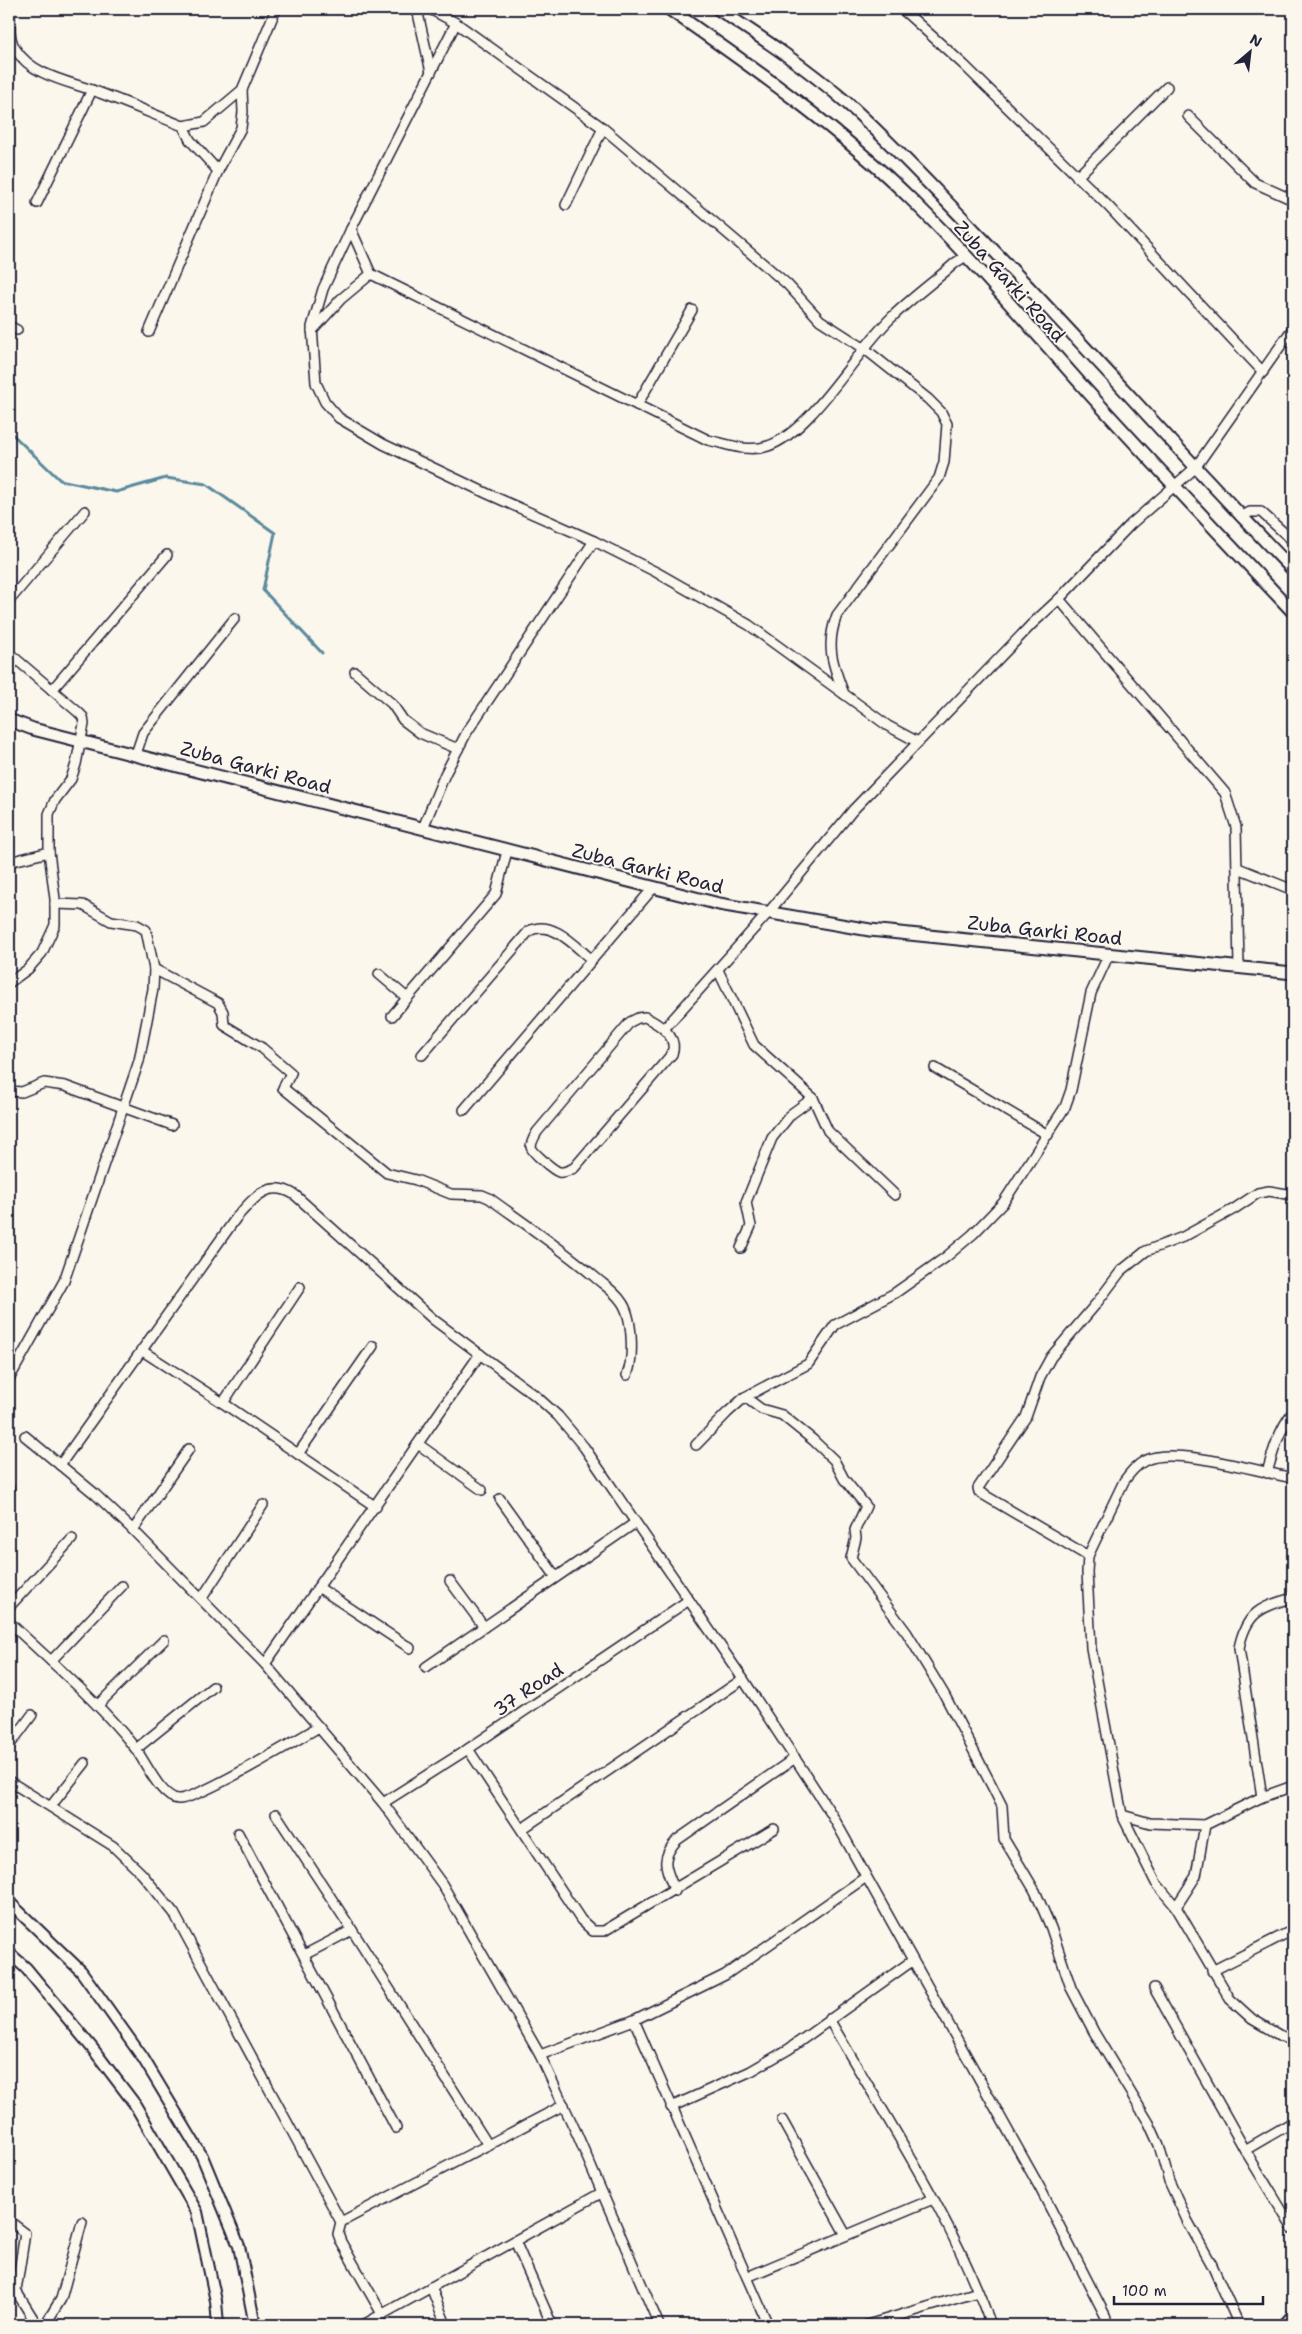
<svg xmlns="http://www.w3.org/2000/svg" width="1302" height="2334" viewBox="0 0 1302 2334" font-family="'Shantell Sans',sans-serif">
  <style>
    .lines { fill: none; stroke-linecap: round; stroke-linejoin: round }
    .stream { stroke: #5a899d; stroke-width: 3 }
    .minor-casing { stroke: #22223b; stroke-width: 12 }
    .tertiary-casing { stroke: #22223b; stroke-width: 14 }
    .secondary-casing { stroke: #22223b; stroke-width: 15 }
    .minor { stroke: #fbf7ec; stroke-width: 9 }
    .tertiary { stroke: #fbf7ec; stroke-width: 10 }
    .secondary { stroke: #fbf7ec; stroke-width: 11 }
    .labels { text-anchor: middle; stroke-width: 4; stroke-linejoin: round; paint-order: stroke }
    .street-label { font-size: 19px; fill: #22223b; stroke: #fbf7ec }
  </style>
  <rect width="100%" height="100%" fill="#fbf7ec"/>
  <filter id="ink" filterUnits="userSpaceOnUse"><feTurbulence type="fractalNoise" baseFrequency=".02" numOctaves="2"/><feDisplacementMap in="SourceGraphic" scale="10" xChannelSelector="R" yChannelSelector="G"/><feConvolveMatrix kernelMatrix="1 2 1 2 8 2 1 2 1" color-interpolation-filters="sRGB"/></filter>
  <g filter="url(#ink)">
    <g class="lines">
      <!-- stream -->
      <polyline class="stream" points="9,431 60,480 116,492 166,478 206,484 275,533 263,590 322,653"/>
      <!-- minor casing -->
      <g class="minor-casing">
        <g id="minor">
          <path d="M 10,9 C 10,22 8,39 16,50 C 33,77 73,82 100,93 C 128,103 155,115 183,126 L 190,140 L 218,171"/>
          <polyline points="417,9 431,72"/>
          <polyline points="430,9 456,23 603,128 566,205"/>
          <polyline points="902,9 964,65 1108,206 1263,372"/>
          <polyline points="456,23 351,229 323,289 312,327 316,383 325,402 339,418 383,444 488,494 594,541 656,572 749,625 888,726 918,742"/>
          <polyline points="1188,116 1255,183 1293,200"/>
          <polyline points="183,126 204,122 242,90"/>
          <path d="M 603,128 L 787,284 L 820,320 L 865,349 L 928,399 L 941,412 L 947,424 L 944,462 L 939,478 L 837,615 C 825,646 833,665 844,694"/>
          <polyline points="1077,177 1167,87"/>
          <polyline points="37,203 92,90"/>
          <path d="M 351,229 L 371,274 L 708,440 C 727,444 748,453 768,446 C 812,431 856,351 891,318 C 911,298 934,282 955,263 L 966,256"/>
          <polyline points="9,326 17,330"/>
          <polyline points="312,331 341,299 371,274"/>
          <polyline points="149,332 218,171 241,128 243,112 242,90 276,9"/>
          <polyline points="637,405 692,310"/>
          <polyline points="1241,517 1250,512 1261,512 1293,541"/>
          <polyline points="1059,599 1225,793 1236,827 1239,967"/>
          <polyline points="9,601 85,511"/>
          <polyline points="9,653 78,712 83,717 84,724 76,764 71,779 55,800 49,814 49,852 55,899 55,925 42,953 28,969 9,983"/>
          <polyline points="355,672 392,704 403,720 420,733 458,749"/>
          <polyline points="52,690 167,555"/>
          <polyline points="136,754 143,733 235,618"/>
          <polyline points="423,828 445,774 467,732 594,541"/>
          <polyline points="9,862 49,852"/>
          <polyline points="1238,868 1293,890"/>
          <polyline points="1109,954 1091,993 1071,1090 1065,1107 1003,1203 973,1234 946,1257 895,1293 835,1325 808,1364 745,1397 761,1409 782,1415 813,1440 834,1460 844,1479 866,1506 855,1530 856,1538 851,1558 907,1633 944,1694 993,1788 1002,1806 1004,1839 1035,1891 1051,1928 1071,1988 1094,2032 1149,2123 1159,2145 1169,2181 1187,2220 1212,2265 1239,2325"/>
          <path d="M 154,969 L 218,1003 L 223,1012 L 224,1025 L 262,1048 L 291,1073 L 283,1088 L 387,1173 L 416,1180 L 451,1194 L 482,1195 L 489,1198 C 525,1224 562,1249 596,1278 C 604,1285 615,1292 621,1301 C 633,1316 634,1358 627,1375"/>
          <polyline points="718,970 754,1045 813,1098 828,1131 895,1195"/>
          <polyline points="379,974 406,997"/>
          <polyline points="392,1016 496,894 507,851"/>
          <path d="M 645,1017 C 659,1024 679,1036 672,1054 L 574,1168 C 569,1170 564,1173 559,1172 C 553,1170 532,1152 531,1147 C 531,1142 535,1136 537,1132 L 630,1022 L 638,1018 Z"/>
          <polyline points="664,1029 768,913 853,810 1032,624 1059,599 1131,524 1195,468 1293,328"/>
          <path d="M 422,1055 L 529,931 C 552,919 575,946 592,960"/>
          <polyline points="935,1068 1048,1135"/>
          <polyline points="9,1091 22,1092 44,1083 65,1086 172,1125"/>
          <polyline points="464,1110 654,887"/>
          <polyline points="741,1248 751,1226 746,1202 772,1138 791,1114 813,1098"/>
          <polyline points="141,1350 223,1403 376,1507"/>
          <polyline points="9,1379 64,1281 139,1061 153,989 154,969 146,930 137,925 111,921 83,905 55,904"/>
          <polyline points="223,1403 300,1287"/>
          <polyline points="25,1436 94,1493 133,1530 265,1664 383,1803 442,1884 540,2055 577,2134 659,2325"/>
          <polyline points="418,1444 482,1490"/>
          <polyline points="696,1445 727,1413 745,1397"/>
          <polyline points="298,1454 373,1346"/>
          <path d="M 60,1465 L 236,1218 C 253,1199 268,1178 295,1195 L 434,1320 L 536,1396 L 558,1416 L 584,1447 L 743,1679 L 832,1815 L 1040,2188 L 1110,2325"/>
          <path d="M 1267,1473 C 1273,1451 1279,1430 1293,1412"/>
          <path d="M 1293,1478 C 1260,1472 1174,1446 1146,1460 C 1136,1465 1130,1473 1124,1481 L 1088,1556 L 1087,1572 L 1091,1648 L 1122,1815 L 1156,1883 L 1176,1907 L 1230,1999 L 1252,2019 L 1279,2035 L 1293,2041"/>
          <polyline points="9,1489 9,1488"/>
          <polyline points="500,1499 556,1577"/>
          <polyline points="133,1530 189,1449"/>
          <polyline points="1088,1556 979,1492 978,1488 1026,1417 1040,1377 1051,1357 1096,1304 1121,1271 1146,1251 1183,1237 1234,1209 1258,1193 1269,1191 1293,1195"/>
          <polyline points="450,1581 484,1627"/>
          <polyline points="318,1587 410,1648"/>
          <polyline points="202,1598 263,1505"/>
          <polyline points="9,1607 72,1539"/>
          <path d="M 9,1622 C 52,1663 98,1701 135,1748 C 145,1761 161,1798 178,1799 C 198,1800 296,1740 319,1727"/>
          <polyline points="51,1661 122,1586"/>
          <polyline points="265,1664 480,1354"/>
          <polyline points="426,1667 635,1523"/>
          <polyline points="98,1705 164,1640"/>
          <polyline points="9,1746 32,1715"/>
          <polyline points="136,1749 213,1687"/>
          <polyline points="468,1749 581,1920 593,1931 604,1931 774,1829"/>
          <polyline points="9,1781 113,1846 142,1874 174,1913 341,2222 338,2234 341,2242 382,2314"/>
          <path d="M 1262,1797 L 1239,1648 C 1246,1613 1261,1606 1293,1598"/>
          <polyline points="383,1803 468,1749 689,1600"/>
          <polyline points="51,1806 85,1763"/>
          <polyline points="276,1814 352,1930 488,2145"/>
          <polyline points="1122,1815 1150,1823 1205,1825"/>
          <polyline points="522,1829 743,1679"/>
          <polyline points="238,1833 396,2128"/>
          <path d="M 675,1891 C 666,1868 659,1860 677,1840 L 795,1758"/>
          <polyline points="1176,1907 1196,1876 1205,1825 1262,1797 1293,1786"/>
          <polyline points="304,1955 352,1930"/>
          <polyline points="1212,1971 1293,1930"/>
          <polyline points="1154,1988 1245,2150 1293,2229"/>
          <path d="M 829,2019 C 886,2118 953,2218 991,2325"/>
          <polyline points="634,2020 768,2325"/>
          <polyline points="540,2055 634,2020 725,1975 866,1877"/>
          <polyline points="671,2107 751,2071 789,2049 912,1961"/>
          <polyline points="782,2120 846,2235"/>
          <polyline points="1245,2150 1293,2122"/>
          <polyline points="9,2221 25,2233 16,2291 37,2325"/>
          <polyline points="341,2222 564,2105"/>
          <polyline points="515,2241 552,2325"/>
          <polyline points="747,2277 933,2199"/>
          <polyline points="431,2287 446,2325"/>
          <polyline points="45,2325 61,2299 82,2222"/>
          <polyline points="363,2325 601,2193"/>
          <polyline points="867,2325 978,2292"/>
        </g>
      </g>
      <!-- tertiary casing -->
      <g class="tertiary-casing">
        <g id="tertiary">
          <polyline points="9,1902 81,1971 143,2058 202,2156 239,2246 255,2325"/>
          <polyline points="9,1953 26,1968 93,2049 134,2103 197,2212 216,2301 218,2325"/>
          <polyline points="1284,2325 1293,2315"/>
        </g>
      </g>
      <!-- secondary casing -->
      <g class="secondary-casing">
        <g id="secondary">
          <path d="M 669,9 C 754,68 839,128 913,201 C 974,261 1030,327 1087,391 C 1155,466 1224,539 1293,612"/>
          <path d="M 718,9 C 762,38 806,67 846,102 C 891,142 932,187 975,231 C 1083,342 1185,459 1293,570"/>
          <polyline points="9,720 33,729 719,904 870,930 1293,973"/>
        </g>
      </g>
      <!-- minor -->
      <use href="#minor" class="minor"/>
      <!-- tertiary -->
      <use href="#tertiary" class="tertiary"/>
      <!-- secondary -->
      <use href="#secondary" class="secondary"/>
    </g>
  </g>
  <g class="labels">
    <!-- street labels -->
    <g class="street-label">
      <text transform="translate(1010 281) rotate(48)" y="7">Zuba Garki Road</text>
      <text transform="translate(256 767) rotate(15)" y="7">Zuba Garki Road</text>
      <text transform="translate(648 868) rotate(14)" y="7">Zuba Garki Road</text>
      <text transform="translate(1045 930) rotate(6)" y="7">Zuba Garki Road</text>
      <text transform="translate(528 1689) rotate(-34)" y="7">37 Road</text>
    </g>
  </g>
  <!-- margin -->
  <rect width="1302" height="2334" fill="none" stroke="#fbf7ec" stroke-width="30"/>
  <rect x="15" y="15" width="1272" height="2304" fill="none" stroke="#22223b" stroke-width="2" filter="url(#ink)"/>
  <!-- north arrow -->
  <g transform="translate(1250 52) rotate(28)" stroke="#fbf7ec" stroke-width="4" paint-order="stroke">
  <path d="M0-4L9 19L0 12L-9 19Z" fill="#22223b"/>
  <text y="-8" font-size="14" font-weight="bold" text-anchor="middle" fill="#22223b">N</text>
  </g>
  <!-- scale -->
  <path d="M1114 2296v8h149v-8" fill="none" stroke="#22223b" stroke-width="2.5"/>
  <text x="1122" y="2296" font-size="15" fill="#22223b" stroke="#fbf7ec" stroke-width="4" paint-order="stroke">100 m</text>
</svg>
